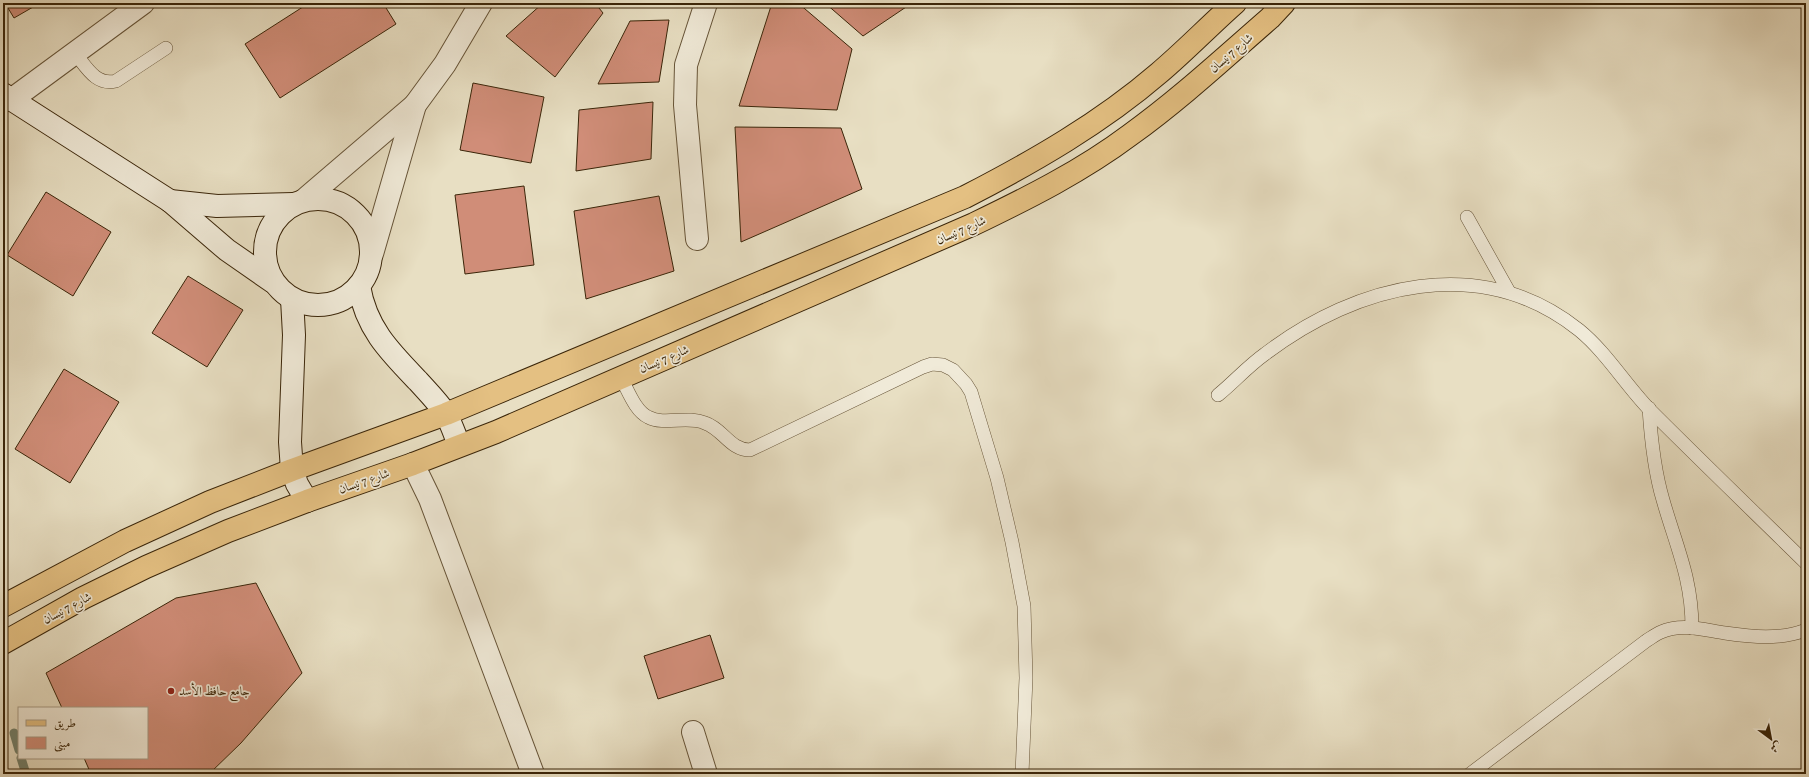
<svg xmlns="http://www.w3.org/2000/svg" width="1809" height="777" viewBox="0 0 1809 777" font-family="Vollkorn,Amiri,serif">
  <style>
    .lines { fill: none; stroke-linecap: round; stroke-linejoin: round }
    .stream { stroke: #72806c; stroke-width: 9 }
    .building { fill: #d08d78; stroke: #3a2509 }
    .lane-casing { stroke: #665438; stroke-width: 14 }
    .street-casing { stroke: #665438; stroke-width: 24 }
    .secondary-casing { stroke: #3a2509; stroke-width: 24 }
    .primary-casing { stroke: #3a2509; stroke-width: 24 }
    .lane { stroke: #f0ead8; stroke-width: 13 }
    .street { stroke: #f0ead8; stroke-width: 22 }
    .secondary { stroke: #f0ead8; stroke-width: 22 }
    .primary { stroke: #e4c082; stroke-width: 22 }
    .poi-dot { fill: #8f2418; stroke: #f0ead8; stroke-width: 1.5 }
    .labels { text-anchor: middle; stroke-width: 3.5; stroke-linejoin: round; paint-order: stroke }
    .street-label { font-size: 12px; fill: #3a2509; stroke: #f0ead8 }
    .poi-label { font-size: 12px; fill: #3a2509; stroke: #f0ead8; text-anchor: start }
  </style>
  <rect width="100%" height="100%" fill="#e8dfc3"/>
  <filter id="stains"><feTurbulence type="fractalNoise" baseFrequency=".005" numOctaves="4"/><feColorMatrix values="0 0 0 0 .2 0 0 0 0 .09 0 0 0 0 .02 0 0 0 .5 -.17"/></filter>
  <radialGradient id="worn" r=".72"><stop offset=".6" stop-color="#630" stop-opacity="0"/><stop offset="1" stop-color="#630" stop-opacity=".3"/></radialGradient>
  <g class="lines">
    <!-- stream -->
    <g class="stream">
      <polyline points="14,733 19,750"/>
      <polyline points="21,758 26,774"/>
    </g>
  </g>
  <!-- building -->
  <g class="building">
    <polygon points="5,3 40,3 14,18"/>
    <polygon points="309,3 383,3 396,24 280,98 245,44"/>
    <polygon points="543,3 595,3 603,13 555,77 506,36"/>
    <polygon points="772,3 798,3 852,49 837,110 739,106"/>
    <polygon points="825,3 912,3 863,36"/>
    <polygon points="669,20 659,82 598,84 630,21"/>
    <polygon points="473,83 544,97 531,163 460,150"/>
    <polygon points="653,102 651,159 576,171 579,110"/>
    <polygon points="735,127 841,128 862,189 741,242"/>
    <polygon points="524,186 534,265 465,274 455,195"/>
    <polygon points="46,192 111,232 73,296 7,255"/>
    <polygon points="659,196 674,271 586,299 574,211"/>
    <polygon points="188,276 243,310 207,367 152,333"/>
    <polygon points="64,369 119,402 70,483 15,449"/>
    <polygon points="256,583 302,673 241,743 209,774 91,774 84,758 147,758 147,708 62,708 46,673 176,598"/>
    <polygon points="710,635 724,678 658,699 644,656"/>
  </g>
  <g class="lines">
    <!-- lane casing -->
    <g class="lane-casing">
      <g id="lane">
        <path d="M 74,52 C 86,66 95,86 116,81 L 166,48"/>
        <polyline points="1467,217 1509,292"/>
        <path d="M 621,378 C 628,390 635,411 648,417 C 665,426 687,415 705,423 C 723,429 730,450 750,450 L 923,367 L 932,364 L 943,365 L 953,370 L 966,384 L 971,392 L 997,478 L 1012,542 L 1024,606 L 1026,678 L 1022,774"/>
        <path d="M 1218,395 C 1234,382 1248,366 1265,354 C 1357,284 1481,252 1579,330 C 1606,352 1625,384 1649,409 C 1701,461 1754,512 1806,563"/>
        <path d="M 1649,408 C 1651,439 1654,470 1663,500 C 1676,546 1692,578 1692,628"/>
        <path d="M 1470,774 L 1646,641 C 1651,638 1656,634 1661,632 C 1682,623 1704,630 1725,633 C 1752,637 1780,640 1806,630"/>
      </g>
    </g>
    <!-- street casing -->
    <g class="street-casing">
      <g id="street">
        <polyline points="11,100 143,3"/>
        <polyline points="304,200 415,105 445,64 481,3"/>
        <polyline points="697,239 685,105 686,65 706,3"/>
        <polyline points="372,254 415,105"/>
        <polyline points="413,464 430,499 533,774"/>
        <polyline points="693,732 706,774"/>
      </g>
    </g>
    <!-- secondary casing -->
    <g class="secondary-casing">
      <g id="secondary">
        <polyline points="3,94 170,201 227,250 273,282"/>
        <circle cx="318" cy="252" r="53"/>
        <polyline points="170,201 217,206 293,204"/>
        <path d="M 359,286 C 366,328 389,351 418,381 C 427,391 438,402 446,414 C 451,423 455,435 459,445"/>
        <polyline points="292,299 294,335 290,442 292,470 297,484 307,501"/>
      </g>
    </g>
    <!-- primary casing -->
    <g class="primary-casing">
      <g id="primary">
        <path d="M 3,606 L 125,541 L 210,502 L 292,470 L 446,414 L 965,197 C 1033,162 1101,123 1159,73 C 1185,51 1209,26 1235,3"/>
        <path d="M 3,643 L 83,598 L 146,567 L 228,531 L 307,501 L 413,464 L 496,432 L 974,224 C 1028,198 1082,171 1130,135 C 1180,99 1224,58 1270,18 L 1284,3"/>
      </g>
    </g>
    <!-- lane -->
    <use href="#lane" class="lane"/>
    <!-- street -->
    <use href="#street" class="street"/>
    <!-- secondary -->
    <use href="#secondary" class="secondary"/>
    <!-- primary -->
    <use href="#primary" class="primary"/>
  </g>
  <!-- markers -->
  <circle class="poi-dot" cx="171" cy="691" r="4"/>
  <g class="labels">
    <!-- street labels -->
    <g class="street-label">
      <text transform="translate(1231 53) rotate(-41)" y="4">شارع 7 نيسان</text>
      <text transform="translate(961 230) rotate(-24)" y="4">شارع 7 نيسان</text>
      <text transform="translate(664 359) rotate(-23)" y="4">شارع 7 نيسان</text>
      <text transform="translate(364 481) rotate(-19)" y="4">شارع 7 نيسان</text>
      <text transform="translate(67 608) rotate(-28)" y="4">شارع 7 نيسان</text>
    </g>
    <!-- poi labels -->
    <g class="poi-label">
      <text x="179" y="695">جامع حافظ الأسد</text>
    </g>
  </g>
  <!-- margin -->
  <rect width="1809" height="777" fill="none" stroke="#e8dfc3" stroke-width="16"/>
  <rect x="4" y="4" width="1801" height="769" fill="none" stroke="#3a2509" stroke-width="2"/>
  <rect x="8" y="8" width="1793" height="761" fill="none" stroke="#3a2509"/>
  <!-- legend -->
  <rect x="18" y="707" width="130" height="52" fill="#f0ead8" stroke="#a79b85"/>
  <rect x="26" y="720" width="20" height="6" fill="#e4c082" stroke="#a79b85"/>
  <text x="54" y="727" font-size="12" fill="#3a2509">طريق</text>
  <rect x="26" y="737" width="20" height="12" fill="#d08d78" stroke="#a79b85"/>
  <text x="54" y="747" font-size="12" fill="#3a2509">مبنى</text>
  <!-- north arrow -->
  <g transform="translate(1771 739) rotate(148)" stroke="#f0ead8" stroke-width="3" paint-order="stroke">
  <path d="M0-3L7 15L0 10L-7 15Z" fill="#3a2509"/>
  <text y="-6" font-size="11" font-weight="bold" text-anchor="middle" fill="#3a2509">ش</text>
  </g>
  <rect width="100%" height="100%" filter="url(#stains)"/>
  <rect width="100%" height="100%" fill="url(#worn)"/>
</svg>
